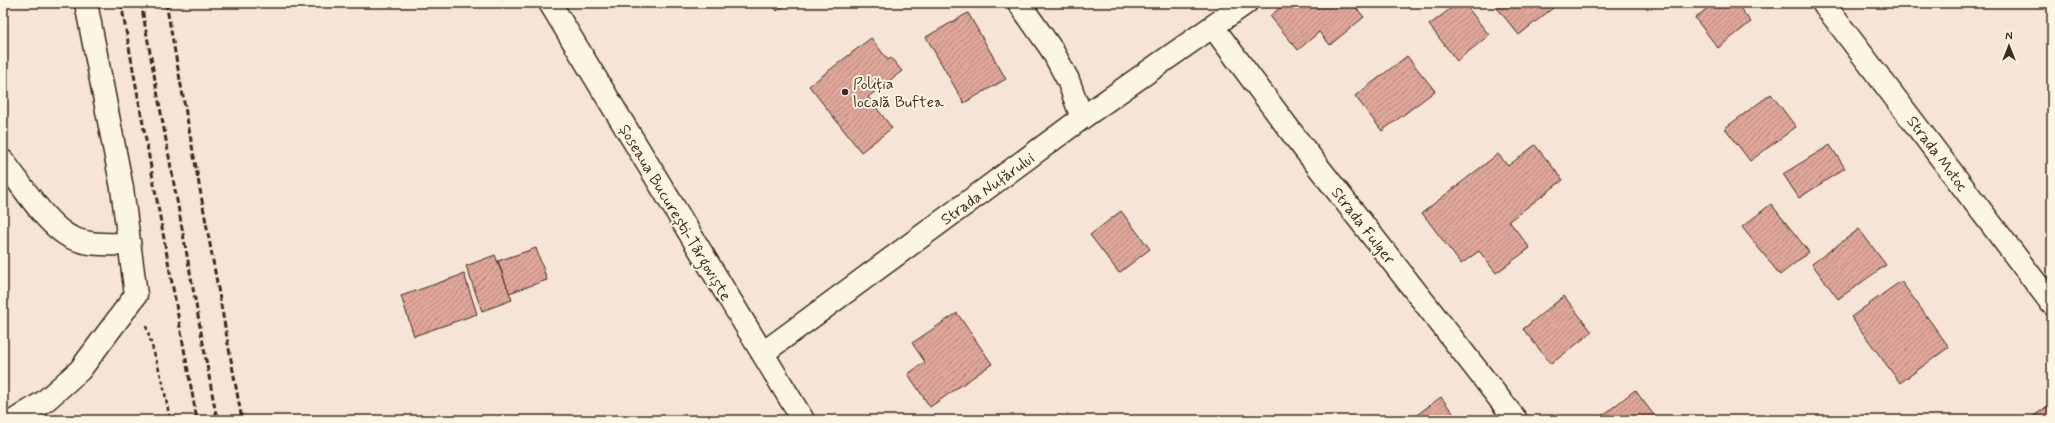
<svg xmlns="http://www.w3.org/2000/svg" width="2055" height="423" viewBox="0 0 2055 423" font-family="Mynerve,sans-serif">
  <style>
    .building { fill: url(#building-hatch); stroke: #3b2a1e }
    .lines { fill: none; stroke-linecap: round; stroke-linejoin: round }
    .street-casing { stroke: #3b2a1e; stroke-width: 25 }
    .secondary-casing { stroke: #3b2a1e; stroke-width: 25 }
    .primary-casing { stroke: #3b2a1e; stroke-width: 25 }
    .path { stroke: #3b2a1e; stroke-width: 2.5; stroke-dasharray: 4 3; stroke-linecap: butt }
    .street { stroke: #fcf5e5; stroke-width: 22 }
    .secondary { stroke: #fcf5e5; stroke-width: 22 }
    .primary { stroke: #fcf5e5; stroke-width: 22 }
    .rail { stroke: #3b2a1e; stroke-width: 3; stroke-dasharray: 6 3; stroke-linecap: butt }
    .poi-dot { fill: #3b2a1e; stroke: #fcf5e5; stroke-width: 1.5 }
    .labels { text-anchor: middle; stroke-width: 4; stroke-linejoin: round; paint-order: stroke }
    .poi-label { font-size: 16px; fill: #3b2a1e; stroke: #fcf5e5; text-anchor: start }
    .street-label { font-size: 16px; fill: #3b2a1e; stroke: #fcf5e5 }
  </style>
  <defs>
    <pattern id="building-hatch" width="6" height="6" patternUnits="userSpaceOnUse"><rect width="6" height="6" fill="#dfa69a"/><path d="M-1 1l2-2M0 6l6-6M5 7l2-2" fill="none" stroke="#b6877d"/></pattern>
  </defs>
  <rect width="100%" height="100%" fill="#f6e5d6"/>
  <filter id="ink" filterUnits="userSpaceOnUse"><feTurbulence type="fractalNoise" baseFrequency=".025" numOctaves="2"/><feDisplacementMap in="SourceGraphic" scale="8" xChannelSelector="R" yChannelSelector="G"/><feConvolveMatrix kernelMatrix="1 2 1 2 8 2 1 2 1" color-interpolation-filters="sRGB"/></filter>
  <g filter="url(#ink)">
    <!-- building -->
    <g class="building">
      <polygon points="771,3 789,3 777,11"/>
      <polygon points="1286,3 1352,3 1364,17 1330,45 1319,32 1298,50 1270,16"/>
      <polygon points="1458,3 1464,3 1489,35 1457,61 1429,25"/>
      <polygon points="1493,3 1559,3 1519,35"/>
      <polygon points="1714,3 1736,3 1751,22 1718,48 1695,18"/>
      <polygon points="968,13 1006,79 964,103 926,37"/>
      <polygon points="871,38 888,60 891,58 902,71 868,97 892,128 861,152 809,86"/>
      <polygon points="1407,56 1435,91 1382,131 1355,96"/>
      <polygon points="1771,94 1796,127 1750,161 1725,128"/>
      <polygon points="1535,145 1563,180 1509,221 1530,248 1496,273 1479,251 1461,264 1422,213 1498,154 1508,166"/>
      <polygon points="1830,145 1845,168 1799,198 1783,174"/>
      <polygon points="1771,204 1809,252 1780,275 1742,227"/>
      <polygon points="1121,211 1150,249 1119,273 1090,235"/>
      <polygon points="1859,229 1886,265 1838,299 1812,264"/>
      <polygon points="536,248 547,280 509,293 498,261"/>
      <polygon points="495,255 512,300 482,311 466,266"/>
      <polygon points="464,274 477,314 414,336 401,296"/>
      <polygon points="1901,281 1949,347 1900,383 1851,317"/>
      <polygon points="1564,296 1592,332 1551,364 1523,329"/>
      <polygon points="957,313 992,364 930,407 908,374 925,362 912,343"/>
      <polygon points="1635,390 1656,418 1653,420 1597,420"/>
      <polygon points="1441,397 1456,417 1452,420 1410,420"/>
      <polygon points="2049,405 2052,410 2052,420 2028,420"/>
    </g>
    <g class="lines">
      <!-- street casing -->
      <g class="street-casing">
        <g id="street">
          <polyline points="1823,3 2052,304"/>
          <polyline points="1213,27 1295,137 1516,420"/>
          <polyline points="1082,118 1246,3"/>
          <path d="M 3,161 C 20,182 49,230 75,239 C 92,246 111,244 129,244"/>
          <polyline points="15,420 45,401 80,370 136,295 122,188 86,3"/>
        </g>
      </g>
      <!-- secondary casing -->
      <g class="secondary-casing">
        <polyline id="secondary" points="763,353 1082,118 1068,80 1052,50 1019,3"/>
      </g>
      <!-- primary casing -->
      <g class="primary-casing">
        <polyline id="primary" points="550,3 803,420"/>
      </g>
      <!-- path -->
      <polyline class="path" points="146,326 163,383 170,420"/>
      <!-- street -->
      <use href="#street" class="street"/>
      <!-- secondary -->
      <use href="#secondary" class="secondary"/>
      <!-- primary -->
      <use href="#primary" class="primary"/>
      <!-- rail -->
      <g class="rail">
        <polyline points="121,3 197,420"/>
        <polyline points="141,3 217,420"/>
        <polyline points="166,3 242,420"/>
      </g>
    </g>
  </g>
  <!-- markers -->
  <circle class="poi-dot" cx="845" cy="92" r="4"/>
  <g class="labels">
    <!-- poi labels -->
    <g class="poi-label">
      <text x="853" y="89">Poliția<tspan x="853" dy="18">locală Buftea</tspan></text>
    </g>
    <!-- street labels -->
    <g class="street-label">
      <text transform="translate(1938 153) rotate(53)" y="6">Strada Motoc</text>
      <text transform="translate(987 188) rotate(-36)" y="6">Strada Nufărului</text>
      <text transform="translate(676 212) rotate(59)" y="6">Șoseaua București-Târgoviște</text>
      <text transform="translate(1364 225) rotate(52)" y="6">Strada Fulger</text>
    </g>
  </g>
  <!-- margin -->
  <rect width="2055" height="423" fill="none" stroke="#fcf5e5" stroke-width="16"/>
  <rect x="8" y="8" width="2039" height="407" fill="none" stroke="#3b2a1e" stroke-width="1.5" filter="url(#ink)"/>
  <!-- north arrow -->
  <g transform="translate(2009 46)" stroke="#fcf5e5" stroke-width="3" paint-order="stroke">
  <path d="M0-3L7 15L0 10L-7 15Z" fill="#3b2a1e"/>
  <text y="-6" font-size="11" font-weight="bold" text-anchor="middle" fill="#3b2a1e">N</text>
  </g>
</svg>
